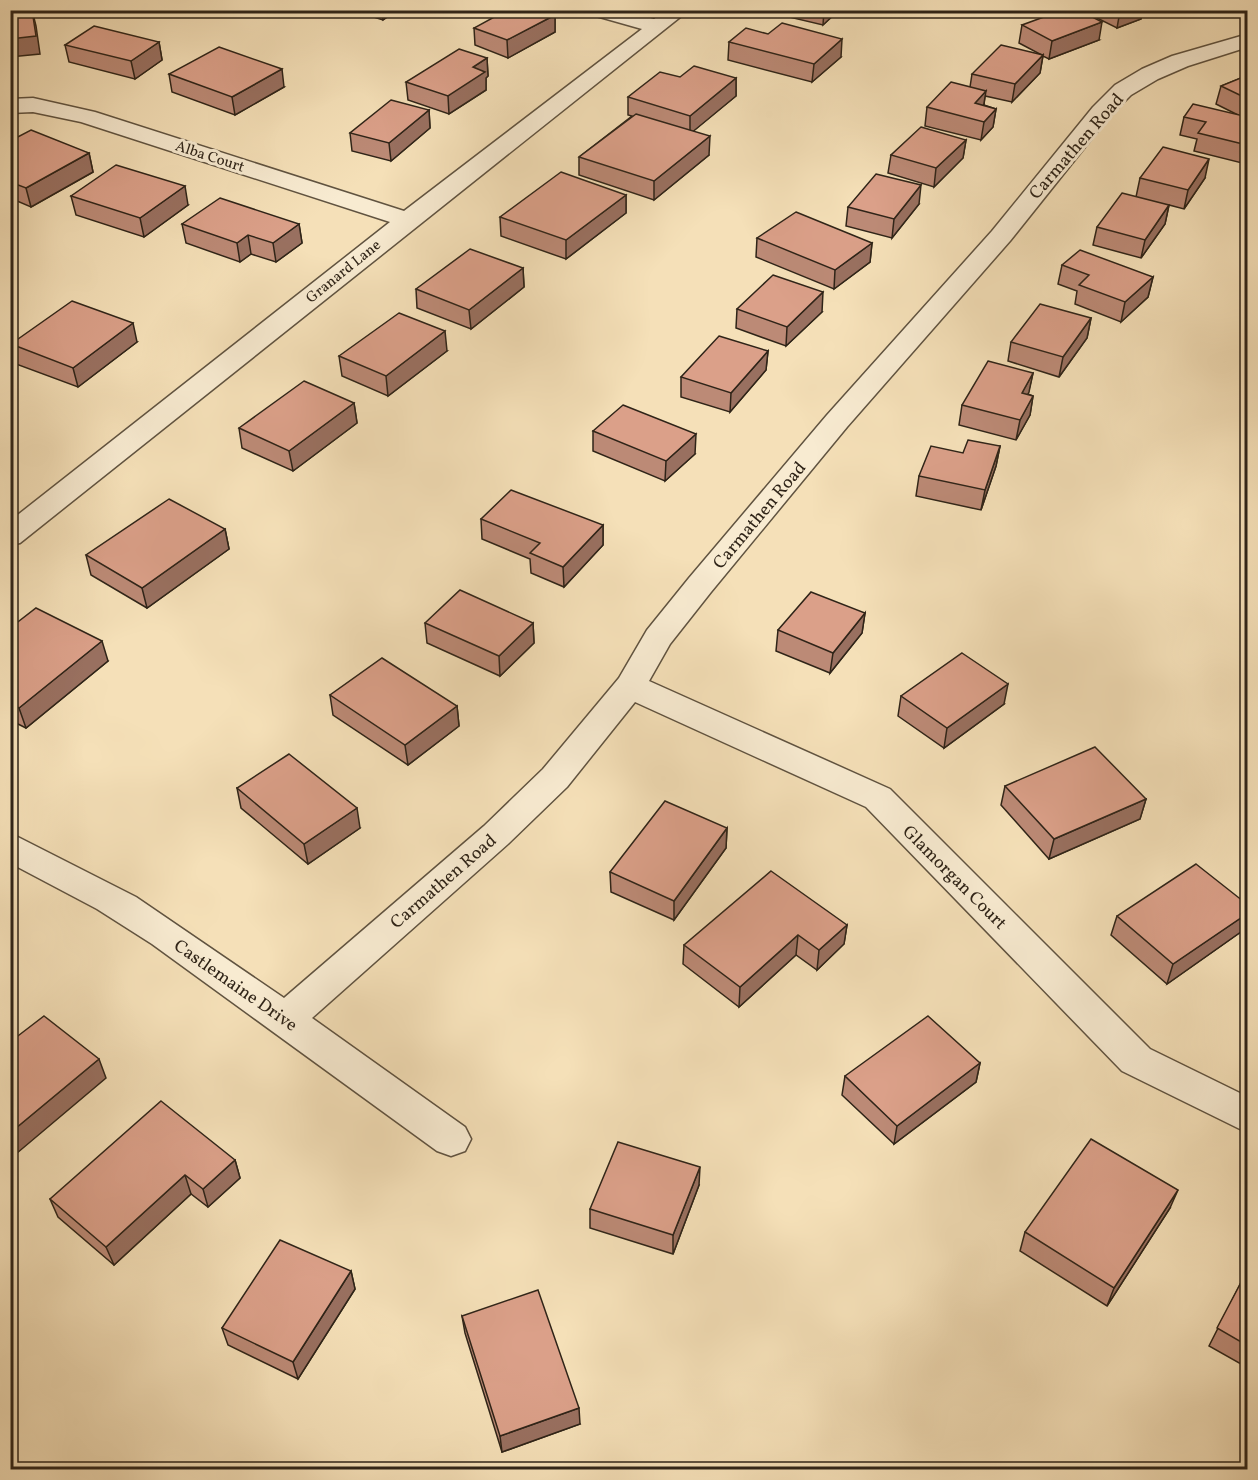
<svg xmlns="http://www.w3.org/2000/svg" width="1258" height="1480" viewBox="0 0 1258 1480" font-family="Vollkorn,serif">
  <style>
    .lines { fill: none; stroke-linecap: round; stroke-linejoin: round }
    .street-casing { stroke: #605340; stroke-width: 3 }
    .street { fill: #f8ebd1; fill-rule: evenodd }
    .wall { fill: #bc8a76; stroke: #2f2418; stroke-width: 1.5 }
    .shaded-wall { fill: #997060; stroke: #2f2418; stroke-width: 1.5 }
    .building { fill: #dba089; stroke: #2f2418; stroke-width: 1.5 }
    .labels { text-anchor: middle; stroke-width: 6; stroke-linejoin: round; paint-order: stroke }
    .far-street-label { font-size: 15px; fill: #2f2418; stroke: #f8ebd1 }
    .street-label { font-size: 18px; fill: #2f2418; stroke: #f8ebd1 }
  </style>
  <rect width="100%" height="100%" fill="#f5e0b8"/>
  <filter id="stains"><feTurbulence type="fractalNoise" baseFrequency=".00333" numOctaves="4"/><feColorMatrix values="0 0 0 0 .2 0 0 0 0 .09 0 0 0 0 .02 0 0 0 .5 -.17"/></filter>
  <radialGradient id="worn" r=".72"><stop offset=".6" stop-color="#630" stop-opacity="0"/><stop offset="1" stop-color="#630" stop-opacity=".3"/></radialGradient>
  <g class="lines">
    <!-- street casing -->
    <g class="street-casing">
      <g id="street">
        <polygon points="586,10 621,10 654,19 666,10 689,10 20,543 10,545 10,521 390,222 81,122 33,112 10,113 10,99 33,98 95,112 404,211 642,29 589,14"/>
        <polygon points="1248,34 1248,47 1188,66 1158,79 1131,95 1109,117 1010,241 847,427 711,592 670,644 649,681 890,789 1150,1049 1248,1097 1248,1133 1122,1071 866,807 635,702 567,787 508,844 312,1018 465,1127 471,1139 465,1151 451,1156 437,1151 152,944 97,909 10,863 10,833 136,897 284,998 484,826 543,769 619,678 647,630 689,578 827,415 992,231 1093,107 1115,85 1142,69 1172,56"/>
      </g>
    </g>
    <!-- street -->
    <use href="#street" class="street"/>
  </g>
  <!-- wall -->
  <g class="wall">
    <polygon points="351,10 397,10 383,20"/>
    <polygon points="789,10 839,10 823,25 789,17"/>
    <polygon points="1081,10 1143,10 1141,19 1117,28"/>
    <polygon points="555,15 555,32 508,58 475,45 474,28"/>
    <polygon points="1022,25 1099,40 1049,59 1043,56 1040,73 1012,102 985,96 984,105 996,109 993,127 981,140 925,126 927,107 970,87 972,74 1040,54 1019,43"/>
    <polygon points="159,42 162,60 135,79 69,62 65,45"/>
    <polygon points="729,42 841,57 812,82 728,60"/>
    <polygon points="487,58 488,76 486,78 486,90 449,114 408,100 406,82"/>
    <polygon points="169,74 284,87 235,115 172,92"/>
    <polygon points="1248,75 1248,155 1242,163 1194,151 1197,139 1180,135 1184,117 1238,115 1216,104 1221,86"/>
    <polygon points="680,77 736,78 736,96 693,131 709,155 654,200 579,175 579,157 632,116 628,115 628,97"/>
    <polygon points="429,110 430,128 391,161 352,151 350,133"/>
    <polygon points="966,140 963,158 934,187 888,173 891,155"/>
    <polygon points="10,141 89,153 93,172 31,207 10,198"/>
    <polygon points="1140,178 1205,178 1184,209 1169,205 1165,224 1141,258 1093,245 1097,227 1136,197"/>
    <polygon points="626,195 626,213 566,259 501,236 500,217"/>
    <polygon points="71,196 188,205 144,237 76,215"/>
    <polygon points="919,204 892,238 846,226 848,207"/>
    <polygon points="182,224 299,224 302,243 276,262 251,254 240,262 186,243"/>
    <polygon points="757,238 872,243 870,262 834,289 756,257"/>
    <polygon points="1062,265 1153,277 1148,297 1121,322 1075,304 1077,291 1058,284"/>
    <polygon points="523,268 524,287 471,329 417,308 416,289"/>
    <polygon points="737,309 822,312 786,346 736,328"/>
    <polygon points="1091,318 1087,338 1059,377 1008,361 1011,342"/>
    <polygon points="137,342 78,387 16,364 11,344"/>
    <polygon points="447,351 388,396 342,376 339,356"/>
    <polygon points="768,351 766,370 730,412 681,397 681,377"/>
    <polygon points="1033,373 1028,394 1033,396 1030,415 1016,440 959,425 962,405"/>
    <polygon points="354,403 357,423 293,471 242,448 239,428"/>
    <polygon points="593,431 695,454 665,481 593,451"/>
    <polygon points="1000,446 996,466 981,510 916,496 919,476 963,453"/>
    <polygon points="481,519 603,525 603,545 564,587 531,573 530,559 482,539"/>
    <polygon points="225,529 229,549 147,608 91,575 86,555"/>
    <polygon points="865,613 862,633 830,673 776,651 778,630"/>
    <polygon points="425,623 533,623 534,643 500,676 427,643"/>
    <polygon points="10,628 108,661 26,728 10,720"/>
    <polygon points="330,695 457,706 459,726 408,765 333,715"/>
    <polygon points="901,696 1004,704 944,748 898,716"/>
    <polygon points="1005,786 1146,799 1140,819 1049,859 1001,805"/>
    <polygon points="237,788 360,828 308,864 241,808"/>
    <polygon points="727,828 726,848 674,920 611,892 610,872"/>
    <polygon points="1248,905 1248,924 1245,929 1167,984 1111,935 1117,916"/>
    <polygon points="847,925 844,944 817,970 796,955 739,1007 683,964 684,945"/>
    <polygon points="980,1063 976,1082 894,1144 842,1095 845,1076"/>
    <polygon points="235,1160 240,1178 208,1207 191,1194 114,1265 58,1217 50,1199"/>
    <polygon points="699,1185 673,1254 590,1228 590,1209"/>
    <polygon points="1170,1208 1107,1306 1020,1251 1025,1232"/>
    <polygon points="1248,1269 1248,1368 1209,1346"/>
    <polygon points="351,1271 355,1289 298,1379 228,1345 222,1328"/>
    <polygon points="462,1316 580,1424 502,1452 465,1333"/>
  </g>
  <!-- shaded-wall -->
  <g class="shaded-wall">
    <polygon points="32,10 36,26 40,54 10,57 10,39"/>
    <polygon points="382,10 397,10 383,20"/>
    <polygon points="824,10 839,10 823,25"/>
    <polygon points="1122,10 1143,10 1141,19 1117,28 1120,11"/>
    <polygon points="555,15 555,32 508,58 507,40"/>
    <polygon points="1102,22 1099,40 1049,59 1052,41"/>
    <polygon points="842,39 841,57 812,82 814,64"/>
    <polygon points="159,42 162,60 135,79 131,61"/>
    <polygon points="1043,55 1040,73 1012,102 1015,84"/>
    <polygon points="487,58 488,76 486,78 486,90 449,114 448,96 473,67"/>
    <polygon points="282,69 284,87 235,115 232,97"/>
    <polygon points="736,78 736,96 690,134 690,116"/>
    <polygon points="986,91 983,109 975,103"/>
    <polygon points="996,109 993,127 981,140 984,122"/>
    <polygon points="429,110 430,128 391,161 389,143"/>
    <polygon points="710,136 709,155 654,200 654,181"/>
    <polygon points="966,140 963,158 934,187 936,168"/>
    <polygon points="1248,144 1248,155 1242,163 1247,145"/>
    <polygon points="89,153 93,172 31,207 26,188"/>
    <polygon points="1209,159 1205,178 1184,209 1188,190"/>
    <polygon points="921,185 919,204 892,238 894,219"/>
    <polygon points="185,186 188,205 144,237 140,218"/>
    <polygon points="626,195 626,213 566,259 566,240"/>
    <polygon points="1169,205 1165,224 1141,258 1145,240"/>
    <polygon points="299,224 302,243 276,262 273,243"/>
    <polygon points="248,235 251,254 240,262 237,243"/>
    <polygon points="872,243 870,262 834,289 835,270"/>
    <polygon points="523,268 524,287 471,329 469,310"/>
    <polygon points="1153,277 1148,297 1121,322 1125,302"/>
    <polygon points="823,292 822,312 786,346 787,327"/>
    <polygon points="1091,318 1087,338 1059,377 1063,357"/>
    <polygon points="133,323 137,342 78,387 73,368"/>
    <polygon points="445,331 447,351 388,396 386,376"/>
    <polygon points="768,351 766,370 730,412 731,393"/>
    <polygon points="1033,373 1029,392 1018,412 1022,393"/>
    <polygon points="1033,396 1030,415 1016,440 1020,420"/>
    <polygon points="354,403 357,423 293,471 289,451"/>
    <polygon points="696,434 695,454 665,481 666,461"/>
    <polygon points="1000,446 996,466 981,510 985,490"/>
    <polygon points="603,525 603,545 564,587 563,567"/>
    <polygon points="225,529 229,549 147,608 142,588"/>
    <polygon points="865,613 862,633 830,673 833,653"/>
    <polygon points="533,623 534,643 500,676 499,656"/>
    <polygon points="102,641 108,661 26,728 19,708"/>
    <polygon points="1008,684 1004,704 944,748 947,728"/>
    <polygon points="457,706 459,726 408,765 405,745"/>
    <polygon points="1146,799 1140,819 1049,859 1054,839"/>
    <polygon points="357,808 360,828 308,864 304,844"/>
    <polygon points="727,828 726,848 674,920 674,901"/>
    <polygon points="1248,913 1248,924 1245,929 1167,984 1173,964"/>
    <polygon points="847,925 844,944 817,970 819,950"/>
    <polygon points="798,935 796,955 739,1007 740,987"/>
    <polygon points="99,1059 106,1078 10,1159 10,1133"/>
    <polygon points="980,1063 976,1082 894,1144 897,1126"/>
    <polygon points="235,1160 240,1178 208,1207 203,1189"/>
    <polygon points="700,1167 699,1185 673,1254 673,1235"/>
    <polygon points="185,1175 191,1194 114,1265 106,1247"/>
    <polygon points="1178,1190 1170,1208 1107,1306 1114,1288"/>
    <polygon points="351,1271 355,1289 298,1379 293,1362"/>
    <polygon points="579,1408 580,1424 502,1452 500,1436"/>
  </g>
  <!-- building -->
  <g class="building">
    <polygon points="14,10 32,10 36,36 10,39 10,11"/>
    <polygon points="507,10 543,10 555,15 507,40 474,28"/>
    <polygon points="1063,10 1079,10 1102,22 1052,41 1022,25"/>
    <polygon points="782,23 842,39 814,64 729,42 746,28 768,34"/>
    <polygon points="94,26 159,42 131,61 65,45"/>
    <polygon points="1001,45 1043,55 1015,84 972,74"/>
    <polygon points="219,47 282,69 232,97 169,74"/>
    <polygon points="459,49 487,58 473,67 485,72 448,96 406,82"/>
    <polygon points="694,66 736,78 690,116 628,97 660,72 680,77"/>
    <polygon points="1248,75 1248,99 1221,86"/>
    <polygon points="951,82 986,91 975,103 996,109 984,122 927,107"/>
    <polygon points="391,100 429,110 389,143 350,133"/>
    <polygon points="1193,104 1248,117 1247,145 1198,133 1206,122 1184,117"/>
    <polygon points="636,114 710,136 654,181 579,157"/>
    <polygon points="921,127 966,140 936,168 891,155"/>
    <polygon points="31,130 89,153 26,188 10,182 10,141"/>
    <polygon points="1163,147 1209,159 1188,190 1140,178"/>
    <polygon points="116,165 185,186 140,218 71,196"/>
    <polygon points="561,172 626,195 566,240 500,217"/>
    <polygon points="876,174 921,185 894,219 848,207"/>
    <polygon points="1122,193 1169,205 1145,240 1097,227"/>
    <polygon points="220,198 299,224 273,243 248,235 237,243 182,224"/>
    <polygon points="796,212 872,243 835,270 757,238"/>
    <polygon points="470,249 523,268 469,310 416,289"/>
    <polygon points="1080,250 1153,277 1125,302 1079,285 1089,275 1062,265"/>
    <polygon points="773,275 823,292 787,327 737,309"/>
    <polygon points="72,301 133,323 73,368 11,344"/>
    <polygon points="1040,304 1091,318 1063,357 1011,342"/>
    <polygon points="399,313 445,331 386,376 339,356"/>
    <polygon points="719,336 768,351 731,393 681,377"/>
    <polygon points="988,361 1033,373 1022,393 1033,396 1020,420 962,405"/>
    <polygon points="304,381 354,403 289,451 239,428"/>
    <polygon points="623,405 696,434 666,461 593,431"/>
    <polygon points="968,440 1000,446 985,490 919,476 931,446 963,453"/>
    <polygon points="511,490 603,525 563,567 530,553 540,543 481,519"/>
    <polygon points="169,499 225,529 142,588 86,555"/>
    <polygon points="460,590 533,623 499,656 425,623"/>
    <polygon points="811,592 865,613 833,653 778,630"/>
    <polygon points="36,608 102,641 19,708 10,704 10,628"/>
    <polygon points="962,653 1008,684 947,728 901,696"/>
    <polygon points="382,658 457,706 405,745 330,695"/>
    <polygon points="1095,747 1146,799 1054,839 1005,786"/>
    <polygon points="289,754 357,808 304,844 237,788"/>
    <polygon points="665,801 727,828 674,901 610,872"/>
    <polygon points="1196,864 1248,905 1248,913 1173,964 1117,916"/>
    <polygon points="771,871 847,925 819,950 798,935 740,987 684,945"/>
    <polygon points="44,1016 99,1059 10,1133 10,1042"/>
    <polygon points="928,1016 980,1063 897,1126 845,1076"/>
    <polygon points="161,1101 235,1160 203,1189 185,1175 106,1247 50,1199"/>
    <polygon points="1091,1139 1178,1190 1114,1288 1025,1232"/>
    <polygon points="618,1142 700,1167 673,1235 590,1209"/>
    <polygon points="280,1240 351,1271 293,1362 222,1328"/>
    <polygon points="1248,1269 1248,1346 1217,1328"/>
    <polygon points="538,1290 579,1408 500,1436 462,1316"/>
  </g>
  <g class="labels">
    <!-- far-street labels -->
    <g class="far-street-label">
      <text transform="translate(210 156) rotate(18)" y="5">Alba Court</text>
      <text transform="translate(343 271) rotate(-39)" y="5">Granard Lane</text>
    </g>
    <!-- street labels -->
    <g class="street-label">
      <text transform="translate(1076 146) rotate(-49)" y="6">Carmathen Road</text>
      <text transform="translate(759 515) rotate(-50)" y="6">Carmathen Road</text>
      <text transform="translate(955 877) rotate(45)" y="6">Glamorgan Court</text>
      <text transform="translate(443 881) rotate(-41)" y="6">Carmathen Road</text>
      <text transform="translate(236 985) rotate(35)" y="6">Castlemaine Drive</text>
    </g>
  </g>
  <!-- margin -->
  <rect width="1258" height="1480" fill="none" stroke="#f5e0b8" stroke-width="36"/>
  <rect x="12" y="12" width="1234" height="1456" fill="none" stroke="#2f2418" stroke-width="3"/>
  <rect x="18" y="18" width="1222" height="1444" fill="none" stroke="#2f2418" stroke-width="1.5"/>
  <rect width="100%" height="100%" filter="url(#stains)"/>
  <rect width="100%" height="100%" fill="url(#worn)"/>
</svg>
